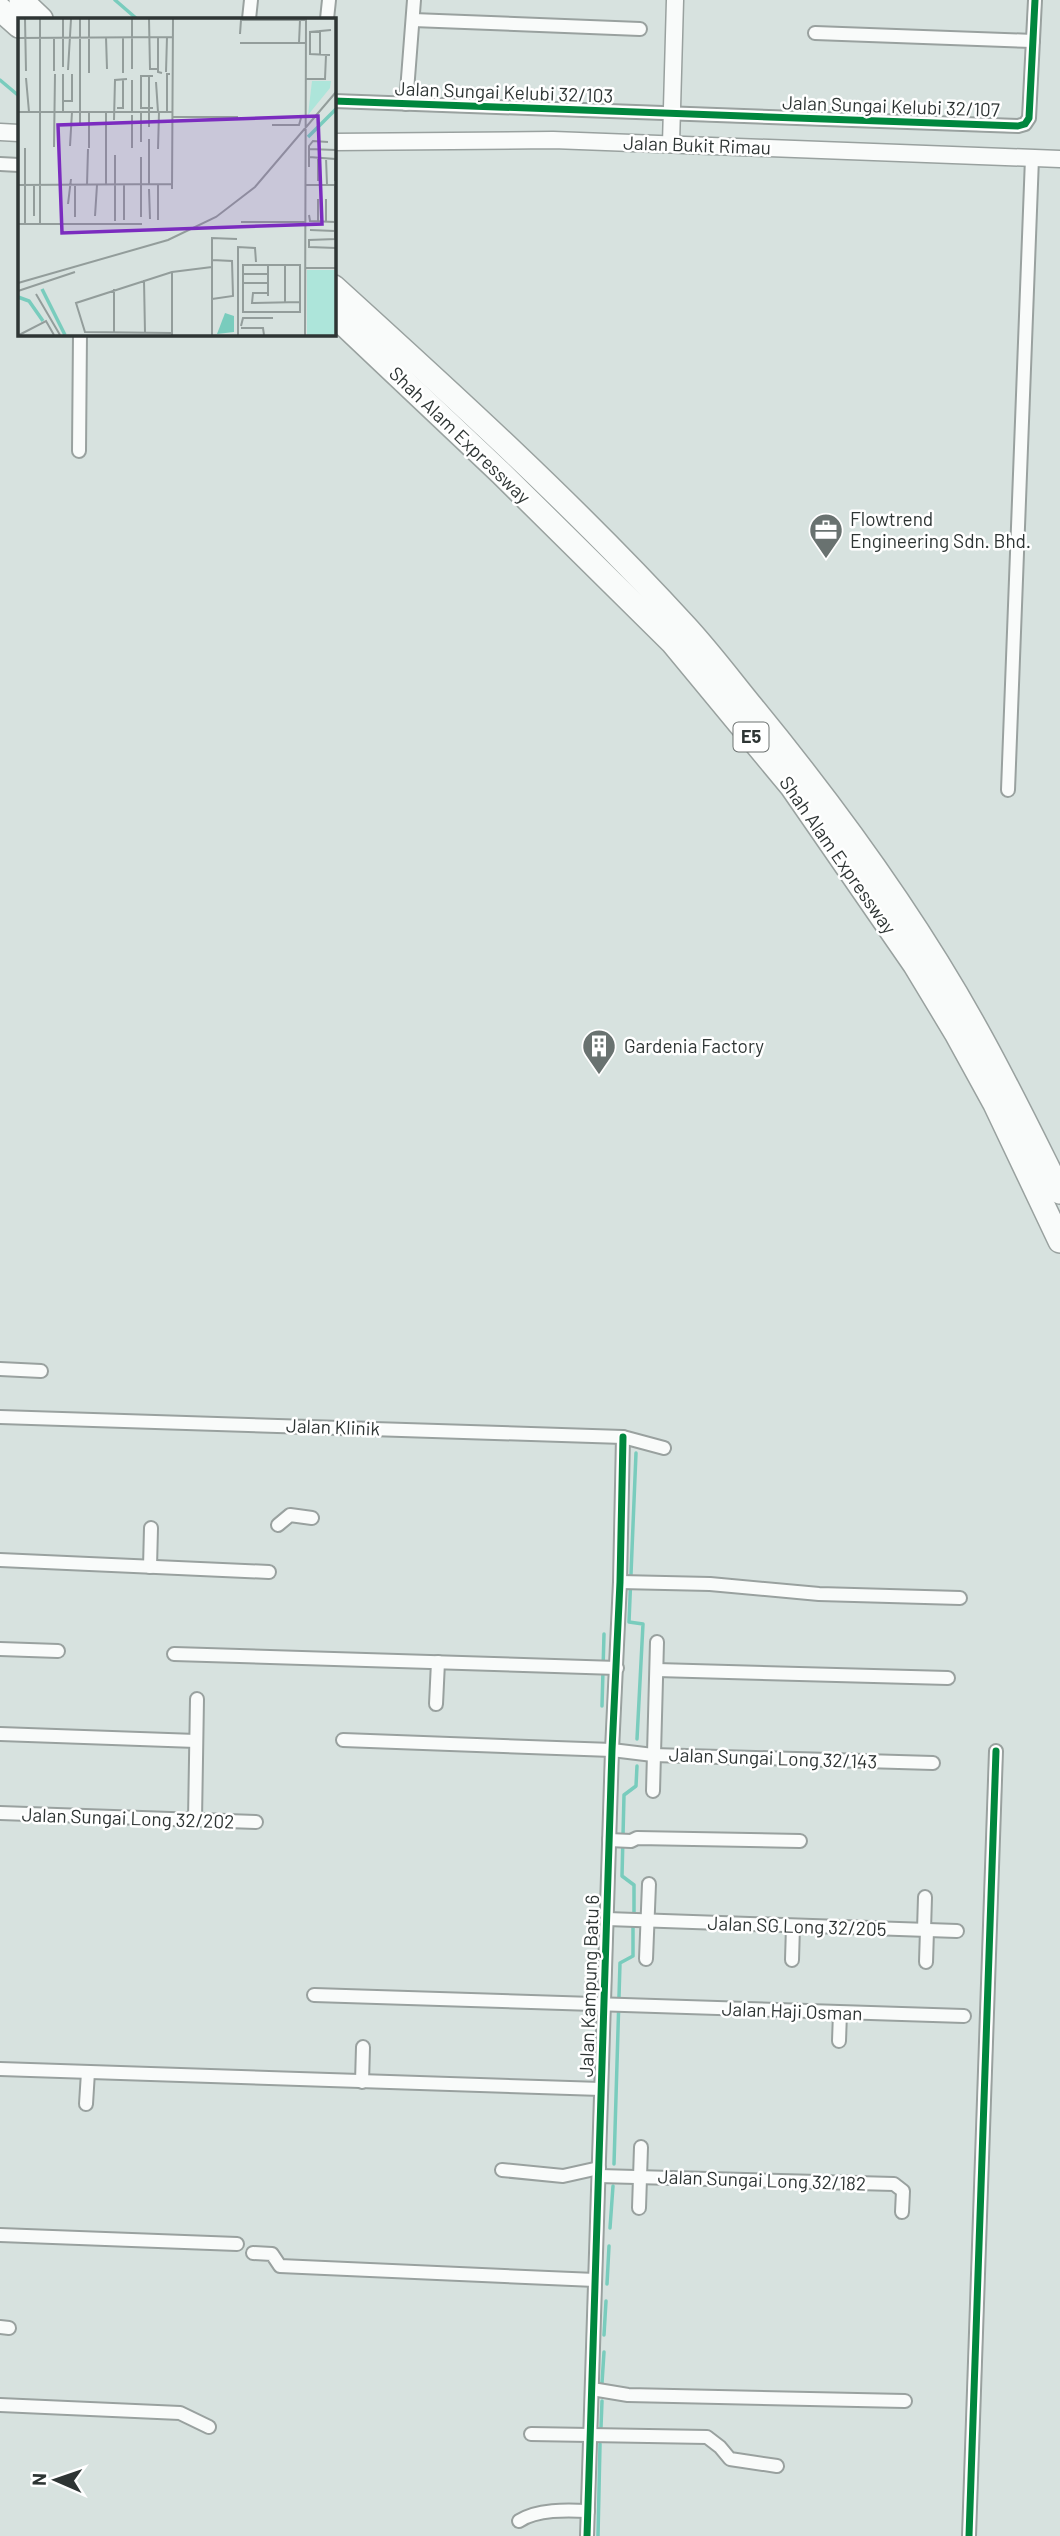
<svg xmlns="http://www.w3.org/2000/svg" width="1060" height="2536" viewBox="0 0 1060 2536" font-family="Barlow,sans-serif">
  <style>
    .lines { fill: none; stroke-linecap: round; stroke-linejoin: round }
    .stream { stroke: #79ccbd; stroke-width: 3.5 }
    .minor-casing { stroke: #99a19f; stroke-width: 16 }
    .tertiary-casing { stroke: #99a19f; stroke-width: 19 }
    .motorway-casing { stroke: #99a19f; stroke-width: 26 }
    .minor { stroke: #f9fbfa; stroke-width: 12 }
    .tertiary { stroke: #f9fbfa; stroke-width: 16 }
    .motorway { stroke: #f9fbfa; stroke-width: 23 }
    .cycleway-casing { stroke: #fff; stroke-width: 11 }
    .cycleway { stroke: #00873e; stroke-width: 7 }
    .labels { text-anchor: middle; stroke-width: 5; stroke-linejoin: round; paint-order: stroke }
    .shield { fill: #fff; stroke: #6d7271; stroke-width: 2 }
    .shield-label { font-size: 18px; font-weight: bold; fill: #2e3534 }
    .street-label { font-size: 19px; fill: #2e3534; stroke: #fff }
    .poi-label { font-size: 19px; fill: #2e3534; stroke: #fff; text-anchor: start }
    .inset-river { fill: none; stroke: #79ccbd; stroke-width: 3.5 }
    .inset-road { fill: none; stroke: #939d9b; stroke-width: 2 }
    .view { fill: #7b2cbf; fill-opacity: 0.15; stroke: #7b2cbf; stroke-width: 3.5 }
    .inset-edge { fill: none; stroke: #2e3534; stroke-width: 3.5 }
  </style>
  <rect width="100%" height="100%" fill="#d7e2df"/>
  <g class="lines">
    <!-- stream -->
    <g class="stream">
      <polyline points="115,0 137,19"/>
      <polyline points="0,80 19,96"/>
      <polyline points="636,1453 629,1622 643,1624 637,1739"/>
      <polyline points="602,1706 604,1634"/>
      <polyline points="634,1917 634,1885 622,1876 624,1795 636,1786 637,1766"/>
      <polyline points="614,2164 620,1963 633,1956 633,1924"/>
      <polyline points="610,2228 613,2186"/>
      <polyline points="607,2284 609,2246"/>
      <polyline points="604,2335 606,2301"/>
      <polyline points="602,2383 604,2352"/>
      <polyline points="601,2427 602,2401"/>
      <polyline points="598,2536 600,2444"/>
    </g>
    <!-- minor casing -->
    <g class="minor-casing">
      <g id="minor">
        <polyline points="249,19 251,0"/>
        <polyline points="327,19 329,0"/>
        <polyline points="413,20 640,29"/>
        <polyline points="815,33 1033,41"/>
        <polyline points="334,101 1018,126 1025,124 1029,118 1035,0"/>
        <polyline points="406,104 414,0"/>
        <polyline points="0,164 19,165"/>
        <polyline points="79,451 80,334"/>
        <polyline points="1008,790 1032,158"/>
        <polyline points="0,1369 41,1371"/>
        <polyline points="0,1417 623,1437 664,1448"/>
        <polyline points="278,1525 290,1515 312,1518"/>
        <polyline points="0,1560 269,1572"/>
        <polyline points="150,1567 151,1528"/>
        <polyline points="620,1582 710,1584 819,1594 960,1598"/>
        <polyline points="0,1649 58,1651"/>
        <polyline points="174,1654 617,1668"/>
        <polyline points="657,1670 948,1678"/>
        <polyline points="436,1704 438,1662"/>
        <polyline points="0,1734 196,1741"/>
        <polyline points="343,1740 612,1750 653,1755 933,1763"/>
        <polyline points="653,1791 657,1642"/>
        <polyline points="0,1813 256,1822"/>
        <polyline points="195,1820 197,1699"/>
        <polyline points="609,1840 631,1841 637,1838 800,1841"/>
        <polyline points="607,1919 957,1931"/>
        <polyline points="924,1930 925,1897"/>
        <polyline points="646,1959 649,1884"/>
        <polyline points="792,1960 793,1926"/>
        <polyline points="926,1962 927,1930"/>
        <polyline points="314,1995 964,2016"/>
        <polyline points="839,2041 840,2013"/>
        <polyline points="0,2069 601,2089"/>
        <polyline points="362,2082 363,2047"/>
        <polyline points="86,2104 88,2072"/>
        <polyline points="502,2170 563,2176 599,2168"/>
        <polyline points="599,2176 894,2184 903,2191 902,2212"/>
        <polyline points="639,2208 641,2147"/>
        <polyline points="0,2235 237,2244"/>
        <polyline points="253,2253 272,2254 280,2266 595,2280"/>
        <polyline points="0,2327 9,2328"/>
        <polyline points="592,2389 628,2395 905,2401"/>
        <polyline points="0,2405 180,2413 209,2427"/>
        <polyline points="531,2434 707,2437 720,2447 730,2459 777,2466"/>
        <path d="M 519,2521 C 537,2509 567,2510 588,2511"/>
        <polyline points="587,2536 612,1750 620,1582 623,1437"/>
        <polyline points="969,2536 996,1751"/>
      </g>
    </g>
    <!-- tertiary casing -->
    <g class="tertiary-casing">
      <g id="tertiary">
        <polyline points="0,132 19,133"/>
        <polyline points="334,142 553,140 1060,159"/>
        <polyline points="671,144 675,0"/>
      </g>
    </g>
    <!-- motorway casing -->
    <g class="motorway-casing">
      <g id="motorway">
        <polyline points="21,0 41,19"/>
        <polyline points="0,9 19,26"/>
        <path d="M 334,287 C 454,396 575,506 685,626 C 709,652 730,680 752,707 C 834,807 911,912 974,1025 C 1005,1080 1032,1136 1060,1192"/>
        <polyline points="334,315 501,473 672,642 792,787 915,965 956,1033 995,1104 1060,1241"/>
      </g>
    </g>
    <!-- minor -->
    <use href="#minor" class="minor"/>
    <!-- tertiary -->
    <use href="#tertiary" class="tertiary"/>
    <!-- motorway -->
    <use href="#motorway" class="motorway"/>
    <!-- cycleway casing -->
    <g class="cycleway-casing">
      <g id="cycleway">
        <polyline points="334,101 1018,126 1025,124 1029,118 1035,0"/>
        <polyline points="587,2536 612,1750 620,1582 623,1437"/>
        <polyline points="969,2536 996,1751"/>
      </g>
    </g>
    <!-- cycleway -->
    <use href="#cycleway" class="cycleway"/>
  </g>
  <!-- icons -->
  <defs>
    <g id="office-pin" transform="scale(1.75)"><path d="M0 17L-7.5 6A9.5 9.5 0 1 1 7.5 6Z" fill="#697270" stroke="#fff"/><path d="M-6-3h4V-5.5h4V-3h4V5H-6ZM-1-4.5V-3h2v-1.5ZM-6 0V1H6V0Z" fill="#fff"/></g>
    <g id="building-pin" transform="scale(1.75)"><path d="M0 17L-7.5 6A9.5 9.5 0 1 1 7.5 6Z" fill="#697270" stroke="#fff"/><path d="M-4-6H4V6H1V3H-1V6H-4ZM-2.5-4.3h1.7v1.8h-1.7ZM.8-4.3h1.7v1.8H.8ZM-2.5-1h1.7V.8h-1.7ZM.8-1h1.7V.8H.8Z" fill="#fff"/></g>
  </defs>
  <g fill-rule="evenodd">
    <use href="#office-pin" x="826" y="530"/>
    <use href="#building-pin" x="599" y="1046"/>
  </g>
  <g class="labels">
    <!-- shield labels -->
    <rect class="shield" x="733.5" y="722.5" width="35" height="29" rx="5"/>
    <g class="shield-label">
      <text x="751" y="743">E5</text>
    </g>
    <!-- street labels -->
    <g class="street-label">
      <text transform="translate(504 92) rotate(2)" y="7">Jalan Sungai Kelubi 32/103</text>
      <text transform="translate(891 106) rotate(2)" y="7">Jalan Sungai Kelubi 32/107</text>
      <text transform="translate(697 145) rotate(2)" y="7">Jalan Bukit Rimau</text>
      <text transform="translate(460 435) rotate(44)" y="7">Shah Alam Expressway</text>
      <text transform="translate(838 855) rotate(55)" y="7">Shah Alam Expressway</text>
      <text transform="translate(333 1427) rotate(2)" y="7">Jalan Klinik</text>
      <text transform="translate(773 1758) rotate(2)" y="7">Jalan Sungai Long 32/143</text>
      <text transform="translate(128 1818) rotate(2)" y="7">Jalan Sungai Long 32/202</text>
      <text transform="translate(797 1926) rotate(2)" y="7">Jalan SG Long 32/205</text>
      <text transform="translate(589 1986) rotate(-88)" y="7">Jalan Kampung Batu 6</text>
      <text transform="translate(792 2011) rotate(2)" y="7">Jalan Haji Osman</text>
      <text transform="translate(762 2180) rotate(2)" y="7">Jalan Sungai Long 32/182</text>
    </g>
    <!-- poi labels -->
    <g class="poi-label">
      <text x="850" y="526">Flowtrend<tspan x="850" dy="22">Engineering Sdn. Bhd.</tspan></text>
      <text x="624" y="1053">Gardenia Factory</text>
    </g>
  </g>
  <!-- overview -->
  <g transform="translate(18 18)">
    <rect width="318" height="318" fill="#d7e2df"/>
    <path d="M 294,63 L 313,63 L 312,70 L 290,97 ZM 289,252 L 318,252 L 318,317 L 289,317 Z" fill="#ade5da"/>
    <path d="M 207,295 L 216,298 L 216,314 L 199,316 Z" fill="#79ccbd"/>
    <path class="inset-river" d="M 290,119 L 318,91M 24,271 L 47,317M 0,279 L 11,283 L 25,303"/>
    <path class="inset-road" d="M 7,1 L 8,53M 22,1 L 22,206M 71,1 L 71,55M 114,1 L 114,51M 131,1 L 132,51 L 140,51M 222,16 L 223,2 L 288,2M 36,19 L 36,53M 88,19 L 89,51M 105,19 L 105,55M 140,19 L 140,54 L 144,55M 0,20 L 155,19M 222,25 L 288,25M 281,25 L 282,2M 302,37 L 302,12M 312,37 L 292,36 L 292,14 L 313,12M 45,49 L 45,1M 50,52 L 53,1M 148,54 L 149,19M 45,56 L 45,94M 8,60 L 11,94M 288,61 L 307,61 L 308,37M 114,62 L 114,94M 138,64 L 140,94M 45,83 L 54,83 L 54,56M 99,90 L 105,90 L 105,61M 135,90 L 123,90 L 123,58 L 135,58M 0,94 L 155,94M 71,94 L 71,130M 88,94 L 88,167M 123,94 L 123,124M 149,94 L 149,56 L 152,56M 114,97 L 114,130M 155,99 L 220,99M 96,102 L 97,62 L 109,61M 62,107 L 62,1M 254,107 L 281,107 L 283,100M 131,109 L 131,58M 131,121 L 131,167M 52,128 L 54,94M 36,129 L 37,56M 140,131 L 141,94M 291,131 L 318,132M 97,137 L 97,203M 291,139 L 317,141 L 317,163M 308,140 L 309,167M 291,149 L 291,128 L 295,123 L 310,124M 300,163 L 300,140M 0,167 L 155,166M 16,167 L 16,198M 69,167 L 70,131M 106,167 L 106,202M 288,167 L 318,167M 131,171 L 132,201M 154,171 L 155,1M 300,181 L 300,204M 308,181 L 308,204M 50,186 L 53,161M 291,197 L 292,203 L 317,204M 77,198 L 79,167M 57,199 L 57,167M 123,199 L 123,139M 140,202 L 140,167M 223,204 L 288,204M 0,206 L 124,206M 7,206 L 7,130M 292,212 L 317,213M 317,221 L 317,167M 318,221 L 291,222 L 291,229 L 318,230M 194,242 L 214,243 L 215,278 L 194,281M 225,247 L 282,247 L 282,294 L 225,294 ZM 267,247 L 267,284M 288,250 L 318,250M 154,254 L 154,317M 225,256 L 250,256M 126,262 L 127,315M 0,265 L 150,222 L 198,199 L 237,169 L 318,74M 225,265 L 250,265M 0,273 L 57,254M 250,275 L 235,275 L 234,285 L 282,284M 18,276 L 42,317M 250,278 L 250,246M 223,308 L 225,300 L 255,300M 223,310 L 245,310 L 246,317M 96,315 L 96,271M 154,315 L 67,314 L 58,285 L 154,254 L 194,249M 1,317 L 28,303 L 36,317M 194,317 L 194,220 L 219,221M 220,317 L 220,229 L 237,230 L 238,244M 287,317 L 288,1"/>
    <path class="view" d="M 300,98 L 304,206 L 44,215 L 40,107 Z"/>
    <rect width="318" height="318" class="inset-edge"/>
  </g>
  <!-- north arrow -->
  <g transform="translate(56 2480) rotate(272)" stroke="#ffffff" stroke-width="5" paint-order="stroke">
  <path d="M0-5L12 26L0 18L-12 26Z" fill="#2e3534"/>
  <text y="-10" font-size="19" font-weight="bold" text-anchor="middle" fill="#2e3534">N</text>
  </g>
</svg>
